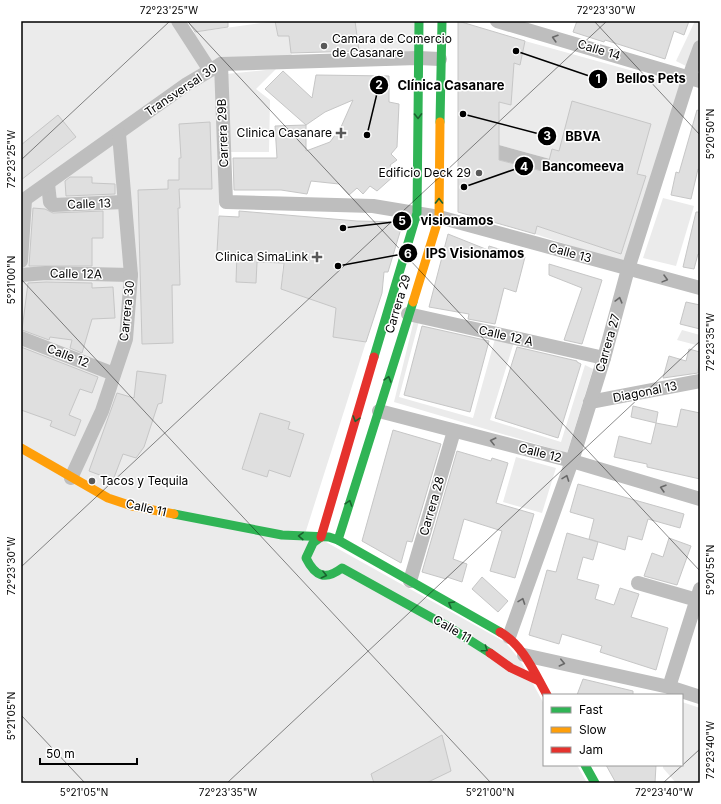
<svg xmlns="http://www.w3.org/2000/svg" width="721" height="804" viewBox="0 0 721 804" font-family="Inter,sans-serif">
  <style>
    .green { fill: #ebebeb }
    .water { fill: #bebebe }
    .building { fill: #dfdfdf; stroke: #c6c6c6; fill-rule: evenodd }
    .lines { fill: none; stroke-linecap: round; stroke-linejoin: round }
    .street { stroke: #bebebe; stroke-width: 14 }
    .fast { stroke: #30b455; stroke-width: 9 }
    .slow { stroke: #ff9f0a; stroke-width: 9 }
    .jam { stroke: #e5322d; stroke-width: 9 }
    .oneway { stroke: #686868 }
    .oneway2 { stroke: #1a632f }
    .ticks { fill: none; stroke: #000; stroke-width: 1; stroke-opacity: 0.45 }
    .poi-dot { fill: #595959; stroke: #fff; stroke-width: 1.5 }
    .labels { text-anchor: middle; stroke-width: 3; stroke-linejoin: round; paint-order: stroke }
    .poi-label { font-size: 12px; fill: #000; stroke: #fff; text-anchor: end }
    .street-label { font-size: 12px; fill: #000; stroke: #fff }
    .leader { fill: none; stroke: #000; stroke-width: 1.5 }
    .callout-dot { fill: #000; stroke: #fff; stroke-width: 1.5 }
    .mark-label { font-size: 12px; text-anchor: middle; font-weight: bold; fill: #fff }
    .callout-label { font-size: 13px; text-anchor: middle; font-weight: bold; fill: #000; stroke: #fff; stroke-width: 3; stroke-linejoin: round; paint-order: stroke }
    .neatline { fill: none; stroke: #000; stroke-width: 1.5 }
    .ticks-label { font-size: 10px; text-anchor: middle; fill: #000 }
  </style>
  <rect width="100%" height="100%" fill="#fff"/>
  <!-- green -->
  <g class="green">
    <polygon points="21,21 182,21 189,33 275,21 278,36 289,36 292,58 215,66 219,206 217,252 237,253 236,282 256,283 257,262 283,263 281,289 337,308 333,337 366,342 305,534 317,537 505,642 520,660 544,704 544,765 577,765 587,783 21,783"/>
    <polygon points="355,21 415,21 415,55 359,56"/>
    <polygon points="695,21 700,21 700,37 688,67 676,61"/>
    <polygon points="525,41 680,84 624,263 535,234 537,226 621,254 646,176 553,149 550,159 499,145 499,102 511,105 514,63 520,65"/>
    <polygon points="276,69 256,89 270,100 269,152 228,152 226,74"/>
    <polygon points="663,198 694,206 676,266 643,258"/>
    <polygon points="414,320 419,321 399,397 473,418 495,339 514,342 490,420 561,442 585,365 593,369 567,453 394,402"/>
    <polygon points="682,330 700,335 700,346 677,340"/>
    <polygon points="516,457 556,468 542,513 503,502"/>
    <polygon points="682,702 700,708 700,783 676,783 663,768 663,765 682,765"/>
  </g>
  <!-- water -->
  <polygon class="water" points="499,145 550,159 546,172 499,160"/>
  <!-- building -->
  <g class="building">
    <polygon points="188,21 228,21 228,27 195,32"/>
    <polygon points="275,21 355,21 359,51 291,53 289,36 278,36"/>
    <polygon points="458,21 525,41 520,65 514,63 511,105 499,102 499,160 546,172 552,149 559,151 572,101 651,124 637,174 646,176 621,254 537,226 535,234 458,212"/>
    <polygon points="577,21 689,21 684,35 674,31 665,59 605,40 604,42 573,32"/>
    <path d="M 283,71 L 312,98 L 316,75 L 389,76 L 389,102 L 399,104 L 397,147 L 391,154 L 397,160 L 390,165 L 395,175 L 377,191 L 370,186 L 363,194 L 357,188 L 349,195 L 339,184 L 311,181 L 307,194 L 281,190 L 234,190 L 233,158 L 277,158 L 275,126 L 306,125 L 265,89 ZM 353,100 L 341,127 L 330,142 L 306,151 L 306,125 L 325,112 Z"/>
    <polygon points="697,110 700,111 700,170 698,169 691,199 671,195 676,172 679,173"/>
    <polygon points="58,115 76,137 21,180 21,145"/>
    <polygon points="210,122 212,189 179,189 180,208 178,208 180,285 172,285 173,343 142,344 138,190 168,189 168,180 179,180 179,158 181,158 179,124"/>
    <polygon points="70,177 92,177 92,183 115,184 115,194 66,196 65,181"/>
    <polygon points="33,208 45,209 53,213 103,211 103,238 92,238 92,266 29,266"/>
    <polygon points="239,211 357,221 403,222 388,272 384,272 382,293 366,342 333,337 336,308 281,289 284,263 257,262 256,283 236,282 237,253 217,252 219,216 239,217"/>
    <polygon points="696,212 700,212 700,255 698,254 694,269 683,267"/>
    <polygon points="448,234 488,250 489,246 525,257 516,292 504,288 495,324 468,319 469,314 429,307"/>
    <polygon points="549,264 602,280 582,344 564,340 582,288 549,275"/>
    <polygon points="46,282 92,283 92,288 113,287 115,318 92,319 82,353 70,348 72,340 50,337 49,340 22,330 28,283"/>
    <polygon points="686,302 700,305 700,329 680,324"/>
    <polygon points="422,326 489,341 470,412 404,395"/>
    <polygon points="21,347 98,377 92,393 80,389 69,415 81,420 75,436 50,426 52,421 21,410"/>
    <polygon points="517,347 577,361 577,362 581,364 558,438 495,418"/>
    <polygon points="689,349 700,352 698,373 663,378 669,356 686,361"/>
    <polygon points="137,371 166,375 162,403 158,404 144,447 136,458 123,454 113,480 89,471 117,393 134,398"/>
    <polygon points="633,406 658,412 656,423 677,427 681,409 700,413 700,479 647,467 647,464 614,457 619,436 651,444 656,423 631,417"/>
    <polygon points="260,413 290,422 288,429 304,434 290,477 269,470 267,477 242,469"/>
    <polygon points="393,430 441,444 412,542 407,541 401,563 362,541"/>
    <polygon points="457,451 491,461 492,458 508,463 496,503 534,514 515,578 490,571 502,531 464,519 453,559 467,564 462,582 447,577 446,579 422,572"/>
    <polygon points="578,484 684,514 680,528 648,519 642,540 628,536 625,550 589,539 594,519 570,512"/>
    <polygon points="567,533 598,542 593,560 583,557 577,579 599,585 595,599 614,605 620,588 639,594 631,617 668,628 656,670 600,652 602,646 562,634 559,644 529,635 547,570 556,572"/>
    <polygon points="669,538 691,546 677,585 644,576 652,553 663,557"/>
    <polygon points="482,577 508,601 498,612 472,589"/>
    <polygon points="583,679 633,691 633,695 577,695"/>
    <polygon points="442,735 451,771 426,783 374,783 371,774"/>
    <polygon points="606,765 656,765 655,783 616,783"/>
  </g>
  <g class="lines">
    <!-- street -->
    <g class="street">
      <polyline points="178,21 209,69"/>
      <polyline points="497,21 700,81"/>
      <polyline points="221,64 226,202 373,206 439,217 700,288"/>
      <polyline points="48,184 50,202 53,205 124,202"/>
      <polyline points="21,202 187,84 221,64 418,58 440,59"/>
      <polyline points="21,261 25,200"/>
      <polyline points="21,275 46,273 131,275"/>
      <polyline points="408,314 604,358"/>
      <polyline points="21,338 114,374"/>
      <polyline points="590,402 700,381"/>
      <polyline points="379,411 572,461 700,499"/>
      <polyline points="71,478 102,411 126,339 131,275 119,134"/>
      <polyline points="410,581 454,431"/>
      <polyline points="638,583 697,600"/>
      <polyline points="509,637 572,461 604,358 628,269 689,77 700,47"/>
      <polyline points="524,655 669,687 700,697"/>
      <polyline points="669,687 700,589"/>
    </g>
    <!-- fast -->
    <g class="fast">
      <polyline points="440,122 442,21"/>
      <polyline points="374,357 417,213 419,21"/>
      <polyline points="174,514 282,535 329,537 338,540 500,632"/>
      <path d="M 321,537 L 313,543 L 306,558 C 315,576 325,581 342,568 L 452,629 L 490,653"/>
      <polyline points="338,540 413,302"/>
      <polyline points="585,765 595,783"/>
    </g>
    <!-- slow -->
    <g class="slow">
      <polyline points="413,302 439,217 440,122"/>
      <polyline points="21,448 108,498 132,506 174,514"/>
    </g>
    <!-- jam -->
    <g class="jam">
      <polyline points="321,537 374,357"/>
      <path d="M 500,632 C 523,645 534,672 547,695"/>
      <polyline points="490,653 511,668 539,681"/>
    </g>
  </g>
  <!-- one-way arrows -->
  <defs><path id="oneway-chevron" d="M-2-3.5L2.5 0L-2 3.5" fill="none" stroke-width="1.6" stroke-linecap="round" stroke-linejoin="round"/></defs>
  <g class="oneway">
    <use href="#oneway-chevron" transform="translate(555 38) rotate(-163)"/>
    <use href="#oneway-chevron" transform="translate(665 279) rotate(15)"/>
    <use href="#oneway-chevron" transform="translate(619 300) rotate(-75)"/>
    <use href="#oneway-chevron" transform="translate(493 441) rotate(-166)"/>
    <use href="#oneway-chevron" transform="translate(566 478) rotate(-70)"/>
    <use href="#oneway-chevron" transform="translate(663 488) rotate(-164)"/>
    <use href="#oneway-chevron" transform="translate(522 601) rotate(-70)"/>
    <use href="#oneway-chevron" transform="translate(562 663) rotate(13)"/>
  </g>
  <g class="oneway2">
    <use href="#oneway-chevron" transform="translate(418 116) rotate(89)"/>
    <use href="#oneway-chevron" transform="translate(439 201) rotate(-90)"/>
    <use href="#oneway-chevron" transform="translate(388 379) rotate(-74)"/>
    <use href="#oneway-chevron" transform="translate(356 419) rotate(107)"/>
    <use href="#oneway-chevron" transform="translate(349 503) rotate(-72)"/>
    <use href="#oneway-chevron" transform="translate(301 536) rotate(-178)"/>
    <use href="#oneway-chevron" transform="translate(324 575) rotate(14)"/>
    <use href="#oneway-chevron" transform="translate(451 604) rotate(-150)"/>
    <use href="#oneway-chevron" transform="translate(485 649) rotate(35)"/>
  </g>
  <!-- ticks -->
  <path class="ticks" d="M 187,21 L 700,571M 594,21 L 700,135M 21,160 L 170,21M 21,279 L 491,783M 21,567 L 607,21M 21,715 L 85,783M 227,783 L 700,341M 663,783 L 700,749"/>
  <!-- markers -->
  <g class="poi-dot">
    <circle cx="324" cy="46" r="4"/>
    <path d="M339 127h4v4h4v4h-4v4h-4v-4h-4v-4h4z"/>
    <circle cx="479" cy="173" r="4"/>
    <path d="M315 251h4v4h4v4h-4v4h-4v-4h-4v-4h4z"/>
    <circle cx="92" cy="481" r="4"/>
  </g>
  <g class="labels">
    <!-- poi labels -->
    <g class="poi-label">
      <text x="332" y="43" text-anchor="start">Camara de Comercio<tspan x="332" dy="14">de Casanare</tspan></text>
      <text x="332" y="137">Clinica Casanare</text>
      <text x="471" y="177">Edificio Deck 29</text>
      <text x="308" y="261">Clinica SimaLink</text>
      <text x="100" y="485" text-anchor="start">Tacos y Tequila</text>
    </g>
    <!-- street labels -->
    <g class="street-label">
      <text transform="translate(599 50) rotate(17)" y="4">Calle 14</text>
      <text transform="translate(181 90) rotate(-34)" y="4">Transversal 30</text>
      <text transform="translate(223 133) rotate(-92)" y="4">Carrera 29B</text>
      <text transform="translate(89 204) rotate(-2)" y="4">Calle 13</text>
      <text transform="translate(570 253) rotate(15)" y="4">Calle 13</text>
      <text transform="translate(76 274) rotate(1)" y="4">Calle 12A</text>
      <text transform="translate(398 304) rotate(-73)" y="4">Carrera 29</text>
      <text transform="translate(127 311) rotate(-84)" y="4">Carrera 30</text>
      <text transform="translate(506 336) rotate(13)" y="4">Calle 12 A</text>
      <text transform="translate(608 343) rotate(-74)" y="4">Carrera 27</text>
      <text transform="translate(68 356) rotate(21)" y="4">Calle 12</text>
      <text transform="translate(645 392) rotate(-11)" y="4">Diagonal 13</text>
      <text transform="translate(540 453) rotate(14)" y="4">Calle 12</text>
      <text transform="translate(432 506) rotate(-74)" y="4">Carrera 28</text>
      <text transform="translate(146 508) rotate(13)" y="4">Calle 11</text>
      <text transform="translate(452 629) rotate(30)" y="4">Calle 11</text>
    </g>
  </g>
  <!-- callouts -->
  <path class="leader" d="M516 51L598 79M367 135L379 85M463 114L547 136M464 187L524 166M343 228L402 221M338 266L408 253"/>
  <g class="callout-dot">
    <circle cx="516" cy="51" r="4"/>
    <circle cx="367" cy="135" r="4"/>
    <circle cx="463" cy="114" r="4"/>
    <circle cx="464" cy="187" r="4"/>
    <circle cx="343" cy="228" r="4"/>
    <circle cx="338" cy="266" r="4"/>
    <circle cx="598" cy="79" r="10"/>
    <circle cx="379" cy="85" r="10"/>
    <circle cx="547" cy="136" r="10"/>
    <circle cx="524" cy="166" r="10"/>
    <circle cx="402" cy="221" r="10"/>
    <circle cx="408" cy="253" r="10"/>
  </g>
  <g class="mark-label">
    <text x="598" y="83">1</text>
    <text x="379" y="89">2</text>
    <text x="547" y="140">3</text>
    <text x="524" y="171">4</text>
    <text x="402" y="225">5</text>
    <text x="408" y="258">6</text>
  </g>
  <g class="callout-label">
    <text x="651" y="83">Bellos Pets</text>
    <text x="451" y="90">Clínica Casanare</text>
    <text x="583" y="141">BBVA</text>
    <text x="583" y="171">Bancomeeva</text>
    <text x="457" y="225">visionamos</text>
    <text x="475" y="258">IPS Visionamos</text>
  </g>
  <!-- border -->
  <rect width="721" height="804" fill="none" stroke="#ffffff" stroke-width="44"/>
  <!-- legend -->
  <rect x="543" y="694" width="140" height="72" fill="#ffffff" stroke="#999999"/>
  <rect x="551" y="707" width="20" height="6" fill="#30b455" stroke="#999999"/>
  <text x="579" y="714" font-size="12" fill="#000000">Fast</text>
  <rect x="551" y="727" width="20" height="6" fill="#ff9f0a" stroke="#999999"/>
  <text x="579" y="734" font-size="12" fill="#000000">Slow</text>
  <rect x="551" y="747" width="20" height="6" fill="#e5322d" stroke="#999999"/>
  <text x="579" y="754" font-size="12" fill="#000000">Jam</text>
  <!-- scale -->
  <path d="M40 758v6h97v-6" fill="none" stroke="#000000" stroke-width="2"/>
  <text x="46" y="758" font-size="12" fill="#000000" stroke="#ffffff" stroke-width="3" paint-order="stroke">50 m</text>
  <rect x="22" y="22" width="677" height="760" class="neatline"/>
  <g class="ticks-label">
    <text x="169" y="14">72°23'25"W</text>
    <text x="606" y="14">72°23'30"W</text>
    <text transform="translate(710 134) rotate(-90)" y="4">5°20'50"N</text>
    <text transform="translate(11 159) rotate(-90)" y="4">72°23'25"W</text>
    <text transform="translate(11 280) rotate(-90)" y="4">5°21'00"N</text>
    <text transform="translate(710 342) rotate(-90)" y="4">72°23'35"W</text>
    <text transform="translate(11 566) rotate(-90)" y="4">72°23'30"W</text>
    <text transform="translate(710 570) rotate(-90)" y="4">5°20'55"N</text>
    <text transform="translate(11 716) rotate(-90)" y="4">5°21'05"N</text>
    <text transform="translate(710 750) rotate(-90)" y="4">72°23'40"W</text>
    <text x="84" y="796">5°21'05"N</text>
    <text x="228" y="796">72°23'35"W</text>
    <text x="490" y="796">5°21'00"N</text>
    <text x="664" y="796">72°23'40"W</text>
  </g>
</svg>
